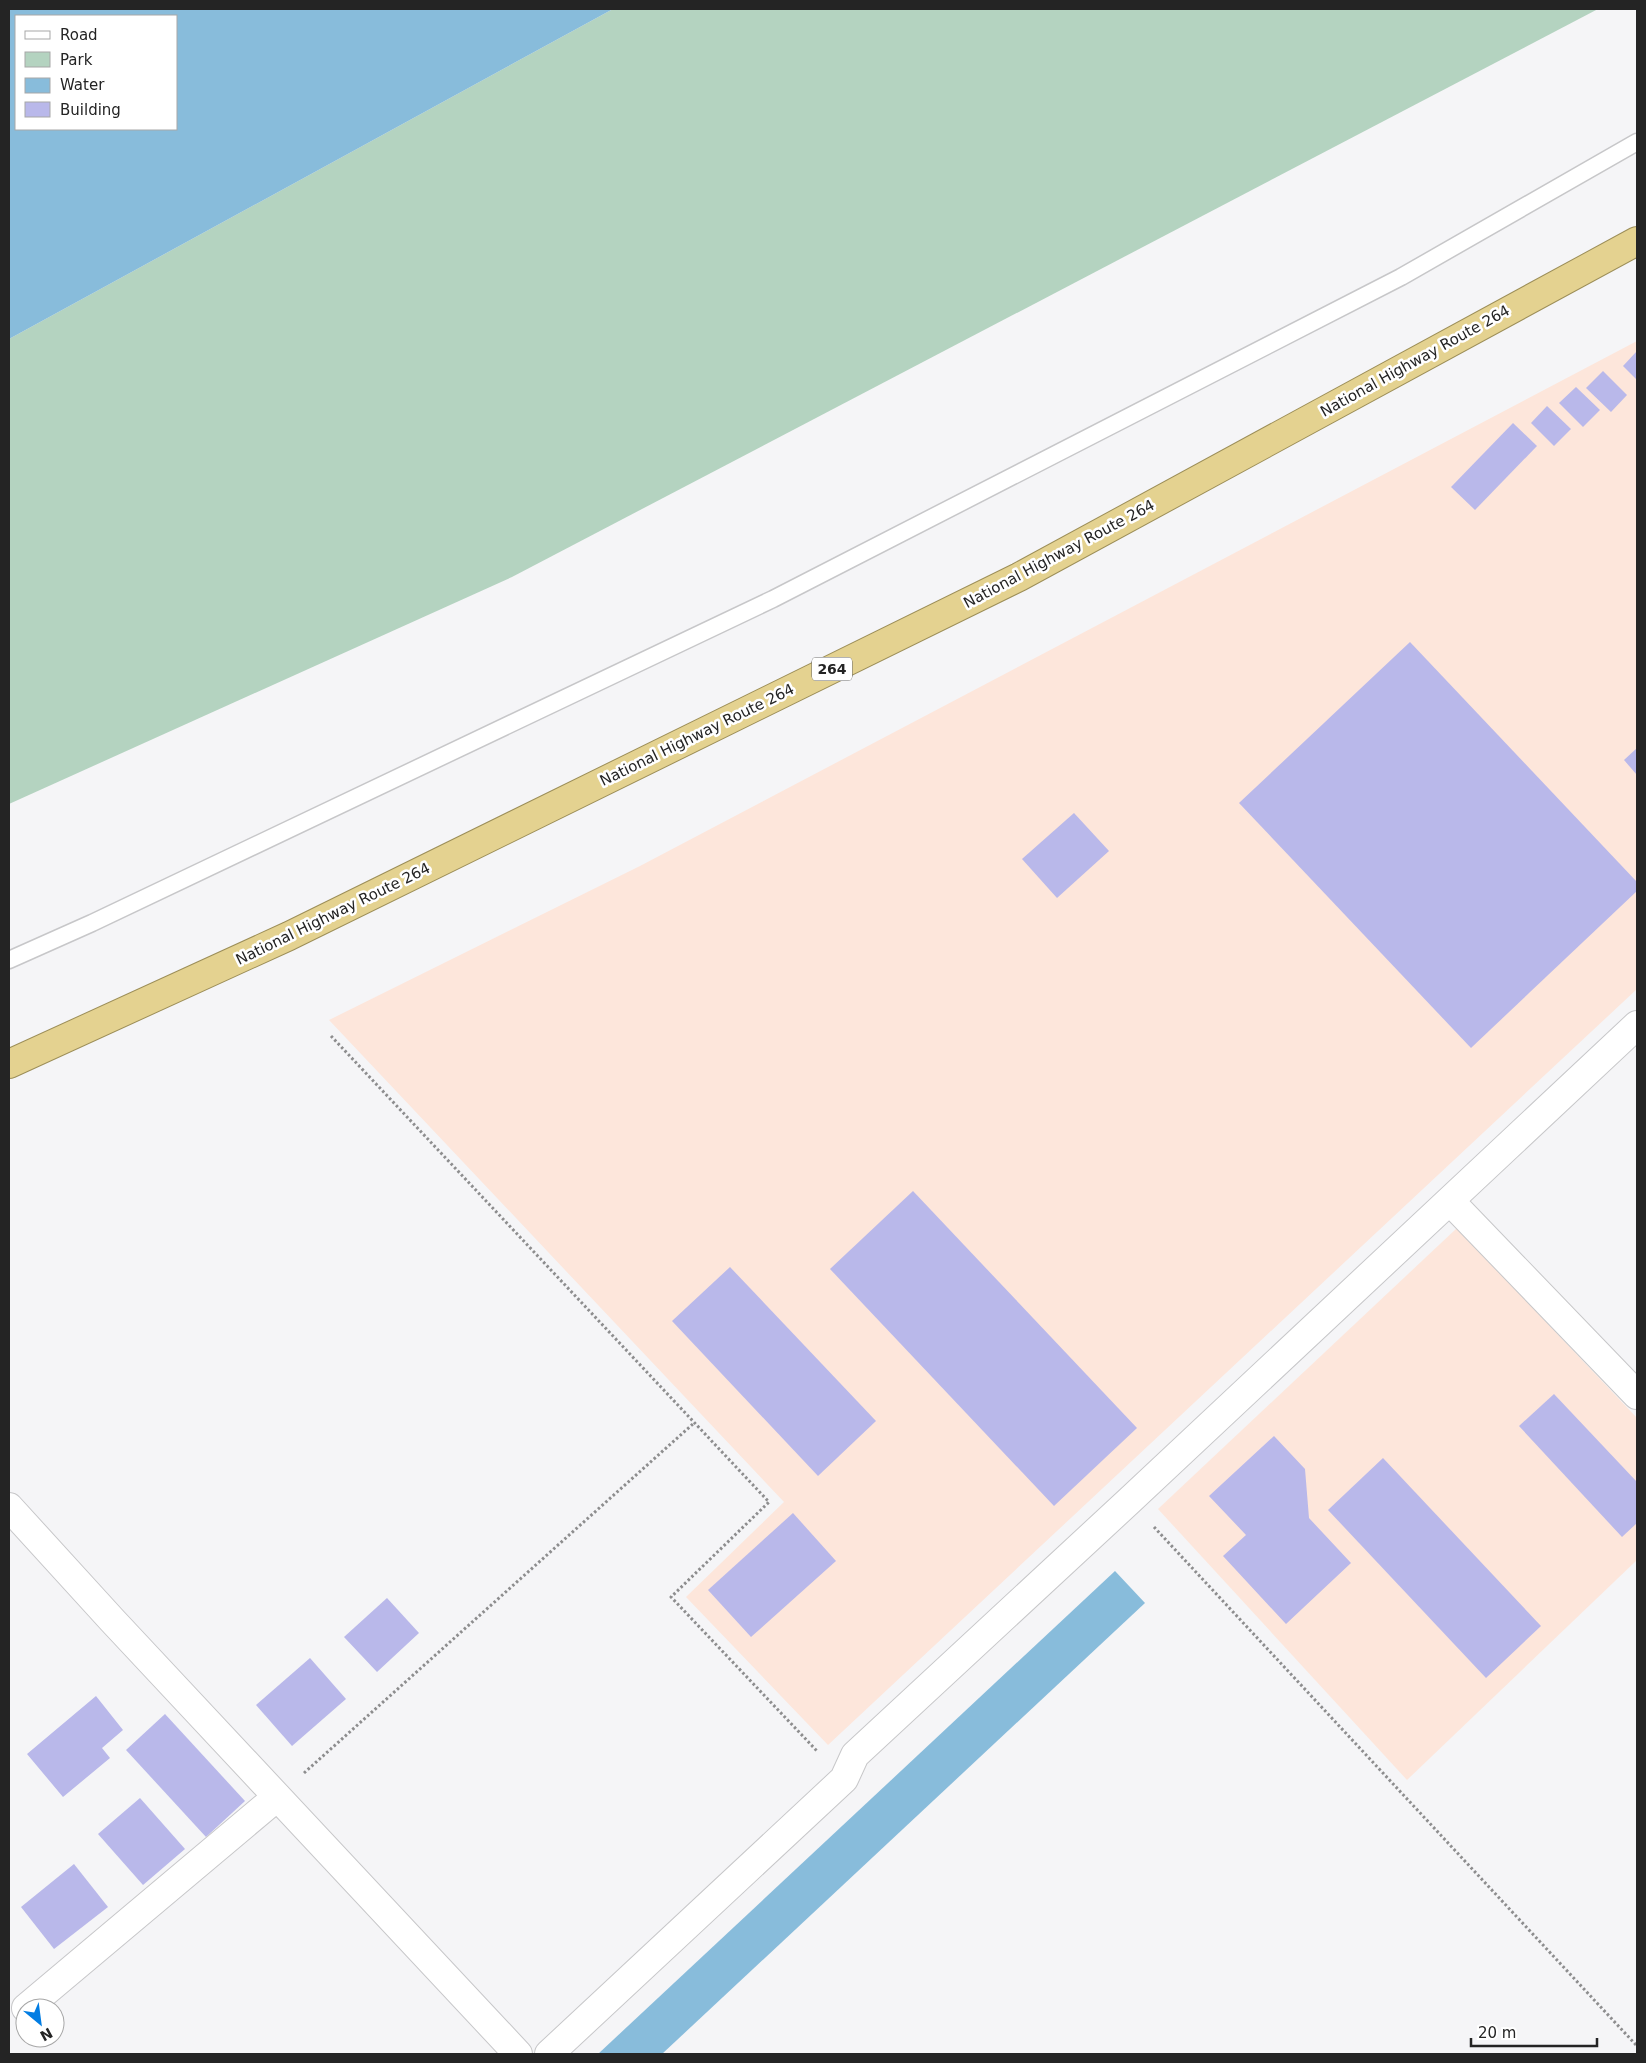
<svg xmlns="http://www.w3.org/2000/svg" width="1646" height="2063" viewBox="0 0 1646 2063" font-family="'DejaVu Sans',sans-serif">
  <style>
    .industrial { fill: #fde6db }
    .green { fill: #b4d3c0 }
    .water { fill: #88bcdb; fill-rule: evenodd }
    .building { fill: #b9b8ea }
    .lines { fill: none; stroke-linecap: round; stroke-linejoin: round }
    .service-casing { stroke: #c7c7c9; stroke-width: 19 }
    .minor-casing { stroke: #c7c7c9; stroke-width: 30 }
    .trunk-casing { stroke: #9c8e58; stroke-width: 30 }
    .path { stroke: #8d8d8e; stroke-width: 3; stroke-dasharray: 2.5 2.5; stroke-linecap: butt }
    .service { stroke: #fff; stroke-width: 16 }
    .minor { stroke: #fff; stroke-width: 28 }
    .trunk { stroke: #e4d290; stroke-width: 28 }
    .labels { text-anchor: middle; stroke-width: 5; stroke-linejoin: round; paint-order: stroke }
    .shield { fill: #fff; stroke: #666; stroke-width: 1 }
    .shield-label { font-size: 14px; font-weight: bold; fill: #242424 }
    .street-label { font-size: 15px; fill: #242424; stroke: #fff }
  </style>
  <rect width="100%" height="100%" fill="#f5f5f7"/>
  <!-- industrial -->
  <g class="industrial">
    <polygon points="1637,341 1637,989 828,1745 686,1597 784,1502 329,1020 640,866"/>
    <polygon points="1457,1228 1637,1418 1637,1560 1407,1780 1158,1509"/>
  </g>
  <!-- green -->
  <polygon class="green" points="613,9 1598,9 512,577 9,804 9,339"/>
  <!-- water -->
  <g class="water">
    <path d="M 9,9 L 613,9 L 9,339 ZM 16,16 L 176,16 L 176,129 L 16,129 Z"/>
    <polygon points="1115,1571 1145,1603 662,2054 598,2054"/>
  </g>
  <!-- building -->
  <g class="building">
    <polygon points="1637,351 1637,380 1623,366"/>
    <polygon points="1603,371 1627,395 1611,412 1586,388"/>
    <polygon points="1576,387 1600,410 1583,427 1559,403"/>
    <polygon points="1547,406 1571,429 1554,446 1531,423"/>
    <polygon points="1513,423 1537,446 1475,510 1451,487"/>
    <polygon points="1410,642 1637,882 1637,891 1471,1048 1239,803"/>
    <polygon points="1637,748 1637,775 1624,760"/>
    <polygon points="1074,813 1109,851 1057,898 1022,859"/>
    <polygon points="913,1191 1137,1428 1054,1506 830,1269"/>
    <polygon points="730,1267 876,1421 818,1476 672,1321"/>
    <polygon points="1554,1394 1637,1482 1637,1523 1622,1537 1519,1426"/>
    <polygon points="1274,1436 1305,1469 1309,1518 1351,1563 1286,1624 1223,1556 1246,1535 1209,1496"/>
    <polygon points="1383,1458 1541,1626 1486,1678 1328,1510"/>
    <polygon points="793,1513 836,1561 751,1637 708,1590"/>
    <polygon points="387,1598 419,1633 377,1672 344,1637"/>
    <polygon points="310,1658 346,1699 292,1746 256,1705"/>
    <polygon points="96,1696 123,1730 102,1748 110,1758 63,1797 27,1754"/>
    <polygon points="165,1714 245,1801 206,1837 126,1750"/>
    <polygon points="140,1798 185,1849 143,1885 98,1834"/>
    <polygon points="74,1864 108,1907 54,1949 21,1907"/>
  </g>
  <g class="lines">
    <!-- service casing -->
    <g class="service-casing">
      <polyline id="service" points="9,960 92,923 773,599 1401,277 1637,142"/>
    </g>
    <!-- minor casing -->
    <g class="minor-casing">
      <g id="minor">
        <polyline points="1450,1201 1637,1395"/>
        <polyline points="9,1507 112,1620 518,2054"/>
        <polyline points="26,2008 277,1797"/>
        <polyline points="549,2054 844,1779 855,1755 1129,1501 1637,1025"/>
      </g>
    </g>
    <!-- trunk casing -->
    <g class="trunk-casing">
      <polyline id="trunk" points="9,1064 289,936 1019,577 1637,241"/>
    </g>
    <!-- path -->
    <g class="path">
      <polyline points="331,1036 769,1502 671,1597 817,1751"/>
      <polyline points="1154,1527 1637,2046"/>
      <polyline points="304,1773 694,1423"/>
    </g>
    <!-- service -->
    <use href="#service" class="service"/>
    <!-- minor -->
    <use href="#minor" class="minor"/>
    <!-- trunk -->
    <use href="#trunk" class="trunk"/>
  </g>
  <g class="labels">
    <!-- shield labels -->
    <rect class="shield" x="812" y="657.5" width="40" height="23" rx="4"/>
    <g class="shield-label">
      <text x="832" y="674">264</text>
    </g>
    <!-- street labels -->
    <g class="street-label">
      <text transform="translate(1415 361) rotate(-29)" y="5">National Highway Route 264</text>
      <text transform="translate(1059 554) rotate(-28)" y="5">National Highway Route 264</text>
      <text transform="translate(697 735) rotate(-26)" y="5">National Highway Route 264</text>
      <text transform="translate(333 914) rotate(-26)" y="5">National Highway Route 264</text>
    </g>
  </g>
  <!-- border -->
  <rect width="1646" height="2063" fill="none" stroke="#242424" stroke-width="20"/>
  <!-- legend -->
  <rect x="15" y="15" width="162" height="115" fill="#ffffff" stroke="#a7a7a7"/>
  <rect x="25" y="31" width="25" height="8" fill="#ffffff" stroke="#a7a7a7"/>
  <text x="60" y="40" font-size="15" fill="#242424">Road</text>
  <rect x="25" y="52" width="25" height="15" fill="#b4d3c0" stroke="#a7a7a7"/>
  <text x="60" y="65" font-size="15" fill="#242424">Park</text>
  <rect x="25" y="78" width="25" height="15" fill="#88bcdb" stroke="#a7a7a7"/>
  <text x="60" y="90" font-size="15" fill="#242424">Water</text>
  <rect x="25" y="102" width="25" height="15" fill="#b9b8ea" stroke="#a7a7a7"/>
  <text x="60" y="115" font-size="15" fill="#242424">Building</text>
  <!-- north arrow -->
  <g transform="translate(40 2023) rotate(151)"><circle r="24" fill="#ffffff" stroke="#a7a7a7"/>
  <path d="M0-4L9 19L0 12L-9 19Z" fill="#027de3"/>
  <text y="-8" font-size="14" font-weight="bold" text-anchor="middle" fill="#242424">N</text>
  </g>
  <!-- scale -->
  <path d="M1471 2038v8h126v-8" fill="none" stroke="#242424" stroke-width="2.5"/>
  <text x="1478" y="2038" font-size="15" fill="#242424" stroke="#ffffff" stroke-width="4" paint-order="stroke">20 m</text>
</svg>
